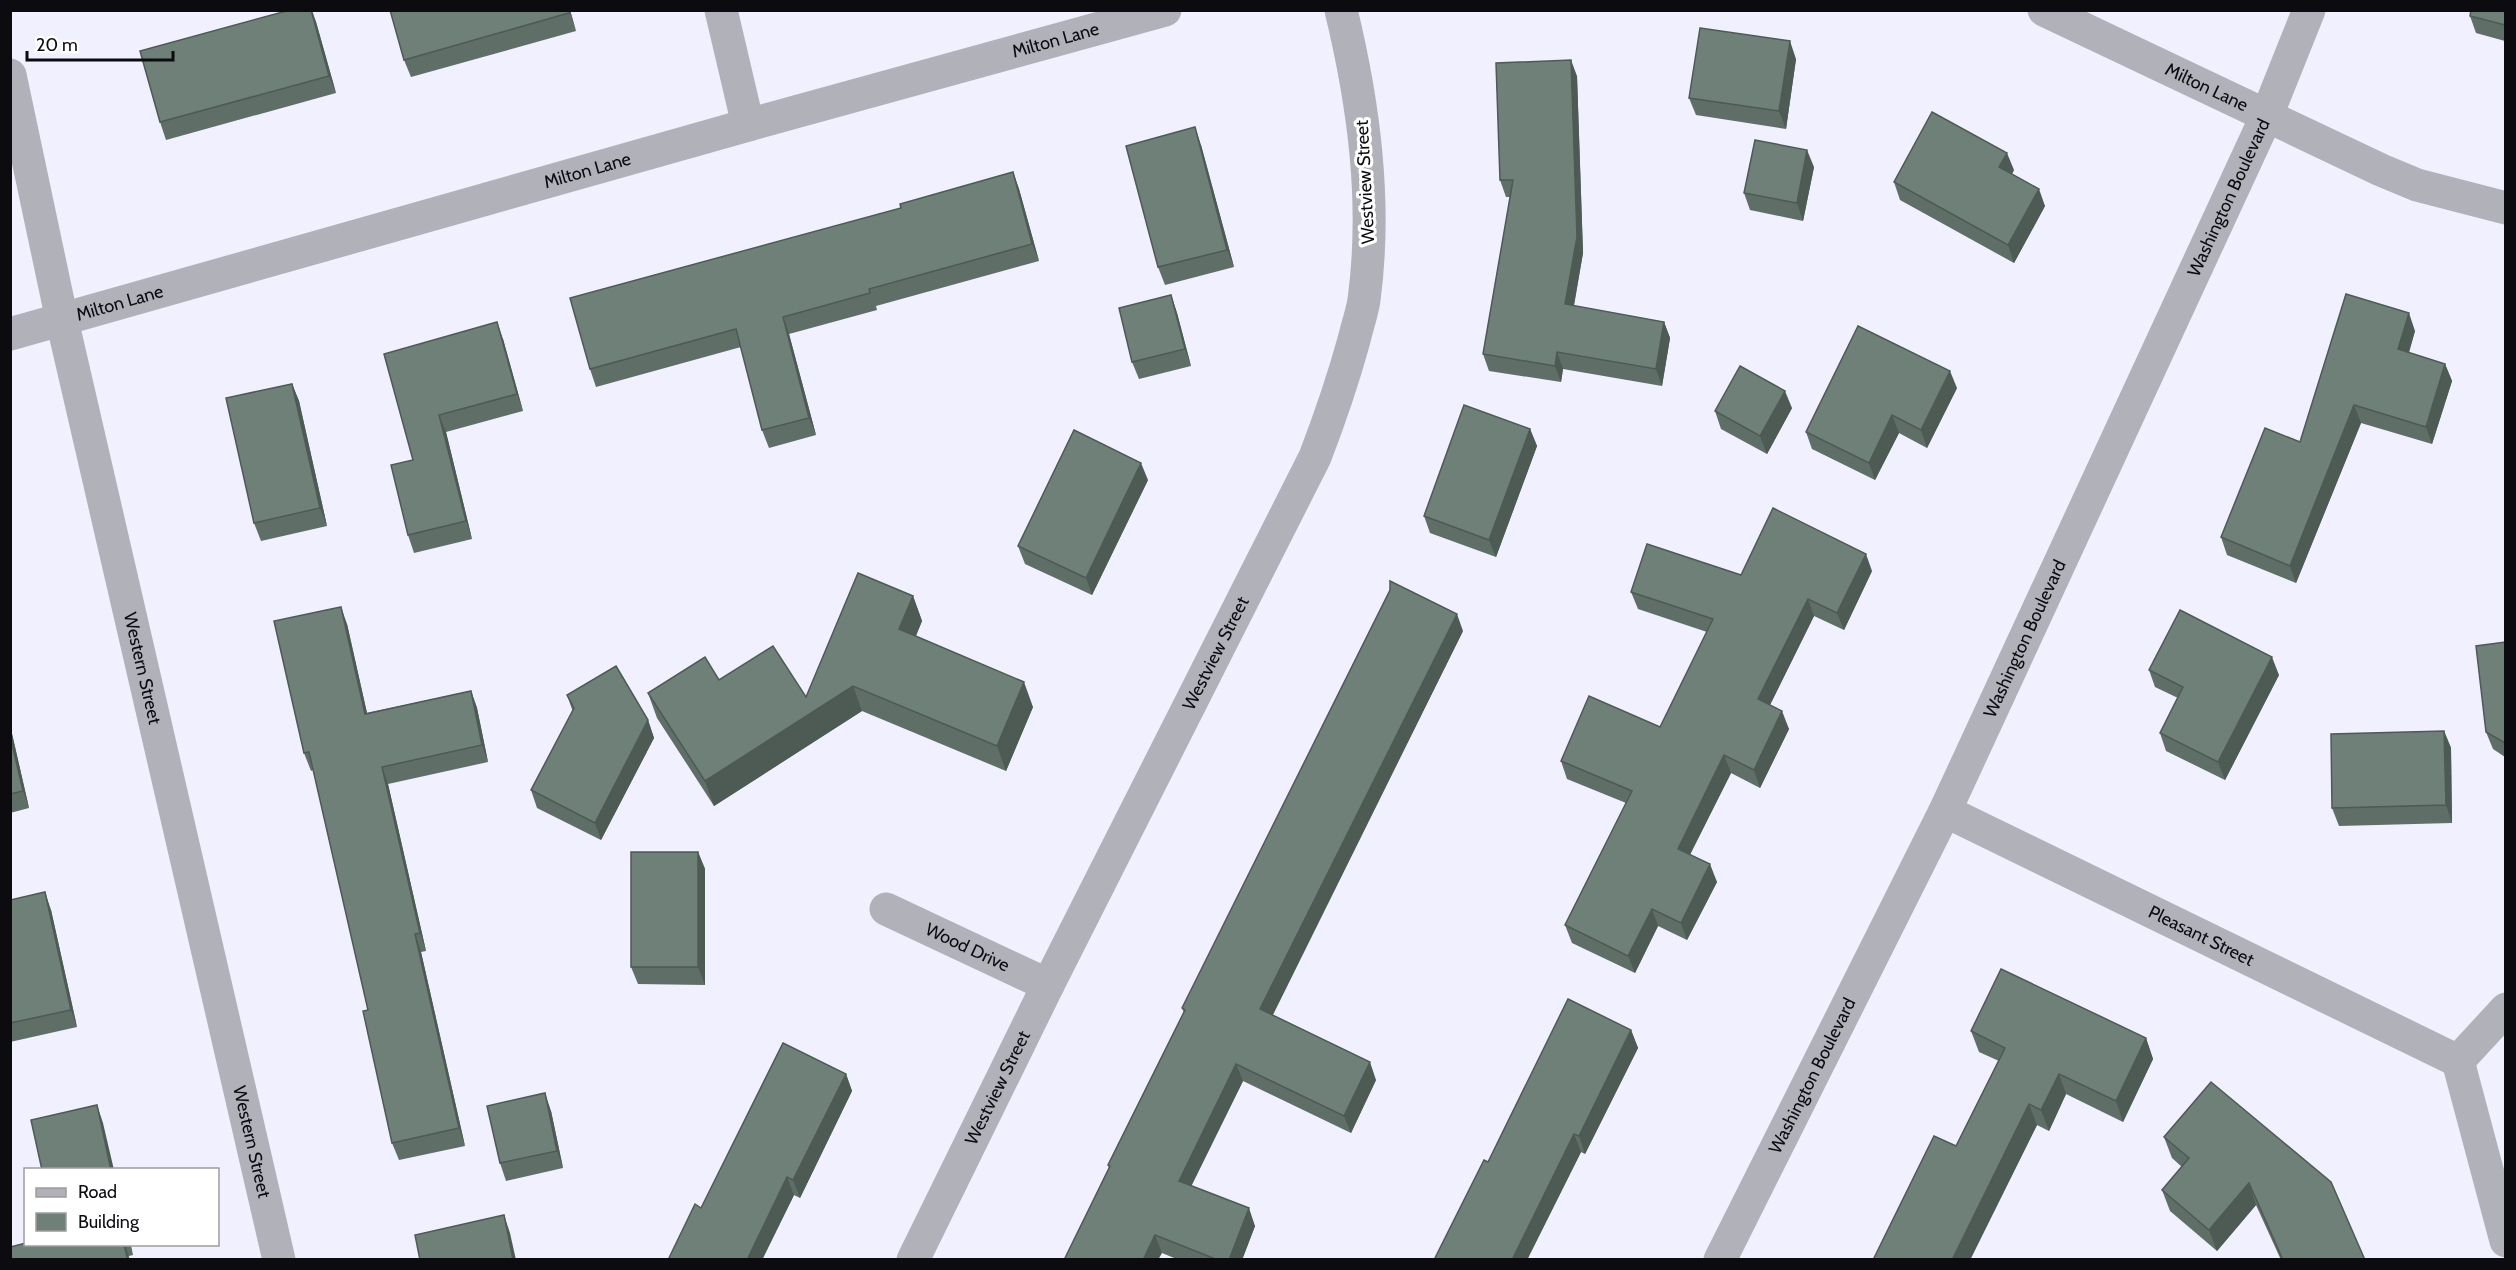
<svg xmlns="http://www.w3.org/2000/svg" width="2516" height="1270" viewBox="0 0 2516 1270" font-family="Cabin,sans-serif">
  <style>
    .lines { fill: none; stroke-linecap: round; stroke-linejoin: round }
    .street { stroke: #b1b1b9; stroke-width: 33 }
    .wall { fill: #5f6e67 }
    .shaded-wall { fill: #4e5a54 }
    .building { fill: #6f8078; stroke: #4e5a54; stroke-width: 1.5 }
    .labels { text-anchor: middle; stroke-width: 6; stroke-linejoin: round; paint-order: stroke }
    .street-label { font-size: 18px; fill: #0b0b10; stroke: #fff }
  </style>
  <rect width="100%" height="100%" fill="#f0f0fe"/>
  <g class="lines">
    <!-- street -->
    <g class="street">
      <polyline points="721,10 748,125"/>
      <path id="s1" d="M 2044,10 L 2381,170 L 2417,185 L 2506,208"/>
      <path id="s2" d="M 10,75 L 62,320 L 279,1260"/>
      <path id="s3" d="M 10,334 L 748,125 L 1165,10"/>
      <path id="s4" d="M 1945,811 L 2458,1061 L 2506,1241"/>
      <path id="s5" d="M 886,909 L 1048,985"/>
      <polyline points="2458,1061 2506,1009"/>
      <path id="s6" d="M 913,1260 L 1048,985 L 1315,457 C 1330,418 1343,380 1354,340 C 1357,327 1362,313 1364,300 C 1377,203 1364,105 1341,10"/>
      <path id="s7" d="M 1720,1260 L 1945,811 L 2267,115 L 2309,10"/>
    </g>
  </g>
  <!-- wall -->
  <g class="wall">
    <polygon points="290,10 312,10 316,22 336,93 166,140 160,122"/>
    <polygon points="570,10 576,31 411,77 404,60"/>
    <polygon points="2505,10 2505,41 2476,33 2470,16"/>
    <polygon points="1796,59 1786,129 1696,115 1689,98"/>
    <polygon points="1577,76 1583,253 1574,306 1664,322 1670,338 1662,386 1563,369 1561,382 1489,371 1483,354 1510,197 1506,197 1500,180"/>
    <polygon points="1201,145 1234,267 1165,285 1158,267"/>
    <polygon points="1814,167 1803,221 1750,210 1744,193"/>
    <polygon points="2014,170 2012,174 2045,206 2014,263 1900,200 1894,182"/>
    <polygon points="1013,172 1019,189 1039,261 876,306 877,310 789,334 816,435 769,448 762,430 741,347 596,387 590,369 901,208"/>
    <polygon points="1171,295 1177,313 1191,366 1139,379 1132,362"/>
    <polygon points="2415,331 2409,353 2445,364 2452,381 2432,444 2361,423 2296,583 2227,555 2221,537 2300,442"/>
    <polygon points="503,339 523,411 446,432 472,539 414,553 408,535 413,460 384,354"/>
    <polygon points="292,384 299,401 327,526 261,541 254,523"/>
    <polygon points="1957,388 1927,448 1899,433 1875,480 1812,449 1806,432"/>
    <polygon points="1792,408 1767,454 1721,429 1715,411"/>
    <polygon points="1530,429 1537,446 1496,557 1430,533 1424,516"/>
    <polygon points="1148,480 1092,595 1025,564 1018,546"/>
    <polygon points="1872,571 1844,630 1814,616 1770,705 1789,729 1760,788 1731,773 1690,855 1717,882 1687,940 1658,926 1635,973 1572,943 1565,925 1626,803 1567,779 1561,761 1660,727 1707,632 1638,609 1631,592 1741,575"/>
    <polygon points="913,596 922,621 916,636 1033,707 1006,771 862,711 714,806 657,718 648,693 719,680 806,697"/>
    <polygon points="347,624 367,713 471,691 477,708 488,762 388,784 426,951 421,952 465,1146 399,1160 392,1143 368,1010 313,770 311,771 304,753"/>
    <polygon points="1463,631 1272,1015 1376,1080 1351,1133 1243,1081 1191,1186 1255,1226 1242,1260 1179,1260 1162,1253 1109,1169 1108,1165 1184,1013 1182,1008"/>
    <polygon points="2505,642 2505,757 2493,749 2486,732"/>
    <polygon points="2149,670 2279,675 2225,780 2166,751 2160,733 2178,698 2155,687"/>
    <polygon points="567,695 648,720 654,738 601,840 537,808 531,790 573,712"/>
    <polygon points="10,725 29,808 10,813"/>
    <polygon points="2444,731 2451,748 2452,823 2339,826 2332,808"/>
    <polygon points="698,852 705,869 705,985 638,984 631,967"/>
    <polygon points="10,900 51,910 77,1027 10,1042"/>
    <polygon points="1631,1030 1638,1048 1585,1154 1581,1152 1527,1260 1434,1260 1488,1162"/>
    <polygon points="1971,1031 2146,1038 2153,1059 2123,1122 2066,1094 2049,1131 2037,1125 1970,1260 1956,1146 1999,1061 1979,1052"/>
    <polygon points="846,1074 852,1091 800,1198 794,1195 762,1260 668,1260 701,1208"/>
    <polygon points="2211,1082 2365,1260 2281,1260 2256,1205 2217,1251 2170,1211 2162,1190 2182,1167 2172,1158 2164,1137"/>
    <polygon points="551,1111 563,1168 506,1181 500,1163"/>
    <polygon points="26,1245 131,1245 133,1255 129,1256"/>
  </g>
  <!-- shaded-wall -->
  <g class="shaded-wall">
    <polygon points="311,10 316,22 336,93 329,76"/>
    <polygon points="569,10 570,10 576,31"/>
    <polygon points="1790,41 1796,59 1786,129 1779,111"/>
    <polygon points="1571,60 1577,76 1583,253 1571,321 1565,304"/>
    <polygon points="1195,127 1201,145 1234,267 1227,250"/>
    <polygon points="1807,150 1814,167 1803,221 1797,203"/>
    <polygon points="2007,153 2014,170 2006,185 1999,167"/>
    <polygon points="1013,172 1019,189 1039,261 1032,244"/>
    <polygon points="2039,189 2045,206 2014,263 2008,245"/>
    <polygon points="1171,295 1177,313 1191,366 1185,349"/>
    <polygon points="2409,313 2415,331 2404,367 2398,349"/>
    <polygon points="783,317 789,334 816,435 809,418"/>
    <polygon points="497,322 503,339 523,411 517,394"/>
    <polygon points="1664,322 1670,338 1662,386 1656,369"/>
    <polygon points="1557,352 1563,369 1561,382 1555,366"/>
    <polygon points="2445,364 2452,381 2432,444 2426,427"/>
    <polygon points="1950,371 1957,388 1927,448 1921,430"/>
    <polygon points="292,384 299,401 327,526 320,508"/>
    <polygon points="1785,391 1792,408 1767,454 1760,436"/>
    <polygon points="2354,405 2361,423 2296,583 2290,566"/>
    <polygon points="439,415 446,432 472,539 466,521"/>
    <polygon points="1892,415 1899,433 1875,480 1869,463"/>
    <polygon points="1530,429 1537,446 1496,557 1489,540"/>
    <polygon points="1141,463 1148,480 1092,595 1086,578"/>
    <polygon points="1866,554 1872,571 1844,630 1837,613"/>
    <polygon points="913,596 922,621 908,654 899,629"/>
    <polygon points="1808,599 1814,616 1764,717 1758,699"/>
    <polygon points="341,607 347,624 371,731 365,714"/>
    <polygon points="1457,614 1463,631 1267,1027 1260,1009"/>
    <polygon points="2272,657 2279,675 2225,780 2218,762"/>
    <polygon points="1024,682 1033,707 1006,771 997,746"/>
    <polygon points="853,686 862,711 714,806 705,781"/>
    <polygon points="471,691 477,708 488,762 482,745"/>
    <polygon points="1782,711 1789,729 1760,788 1754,770"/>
    <polygon points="648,720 654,738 601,840 595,823"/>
    <polygon points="10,725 29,808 23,791 10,735"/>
    <polygon points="2444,731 2451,748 2452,823 2446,805"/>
    <polygon points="1724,755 1731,773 1684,866 1678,849"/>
    <polygon points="382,767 388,784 426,951 420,933"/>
    <polygon points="698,852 705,869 705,985 698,967"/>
    <polygon points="1710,864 1717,882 1687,940 1681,923"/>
    <polygon points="45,892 51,910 77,1027 71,1010"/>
    <polygon points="1652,909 1658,926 1635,973 1628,956"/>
    <polygon points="415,934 421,952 465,1146 459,1128"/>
    <polygon points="1631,1030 1638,1048 1585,1154 1579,1136"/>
    <polygon points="2146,1038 2153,1059 2123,1122 2116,1101"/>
    <polygon points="1370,1062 1376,1080 1351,1133 1344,1116"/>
    <polygon points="1236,1064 1243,1081 1185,1199 1179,1181"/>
    <polygon points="846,1074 852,1091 800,1198 793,1180"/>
    <polygon points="2059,1074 2066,1094 2049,1131 2041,1110"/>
    <polygon points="545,1093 551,1111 563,1168 557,1151"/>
    <polygon points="2029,1104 2037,1125 1970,1260 1952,1260"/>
    <polygon points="97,1105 103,1123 114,1170 111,1170"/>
    <polygon points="1574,1134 1581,1152 1527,1260 1512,1260"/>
    <polygon points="787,1177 794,1195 762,1260 747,1260"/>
    <polygon points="2249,1183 2256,1205 2217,1251 2209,1230"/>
    <polygon points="1249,1208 1255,1226 1242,1260 1229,1260"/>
    <polygon points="504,1215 510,1233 516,1260 513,1260"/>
    <polygon points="1155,1235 1162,1253 1158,1260 1143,1260"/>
    <polygon points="124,1245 125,1245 130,1260 128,1260"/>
  </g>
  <!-- building -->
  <g class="building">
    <polygon points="290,10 311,10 329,76 160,122 140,51"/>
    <polygon points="390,10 569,10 569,13 404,60"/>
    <polygon points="2471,10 2505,10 2505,25 2470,16"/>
    <polygon points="1700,28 1790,41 1779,111 1689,98"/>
    <polygon points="1571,60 1577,237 1565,304 1664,322 1656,369 1557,352 1555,366 1483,354 1513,180 1500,180 1496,63"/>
    <polygon points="1932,112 2007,153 1999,167 2039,189 2008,245 1894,182"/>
    <polygon points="1195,127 1227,250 1158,267 1126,146"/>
    <polygon points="1755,140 1807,150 1797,203 1744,193"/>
    <polygon points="1013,172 1032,244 869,289 870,293 783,317 809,418 762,430 736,329 590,369 570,298 901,208 900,204"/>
    <polygon points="2346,294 2409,313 2398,349 2445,364 2426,427 2354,405 2290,566 2221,537 2265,428 2300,442"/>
    <polygon points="1171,295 1185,349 1132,362 1119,308"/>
    <polygon points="497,322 517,394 439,415 466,521 408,535 391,465 413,460 384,354"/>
    <polygon points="1858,326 1950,371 1921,430 1892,415 1869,463 1806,432"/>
    <polygon points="1740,366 1785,391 1760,436 1715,411"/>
    <polygon points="292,384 320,508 254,523 226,398"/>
    <polygon points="1464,405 1530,429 1489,540 1424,516"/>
    <polygon points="1074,430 1141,463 1086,578 1018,546"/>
    <polygon points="1773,508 1866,554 1837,613 1808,599 1758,699 1782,711 1754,770 1724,755 1678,849 1710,864 1681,923 1652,909 1628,956 1565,925 1632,791 1561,761 1589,696 1660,727 1713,619 1631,592 1647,544 1741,575"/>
    <polygon points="858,573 913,596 899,629 1024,682 997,746 853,686 705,781 648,693 705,657 719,680 773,646 806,697"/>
    <polygon points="1390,581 1457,614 1260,1009 1370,1062 1344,1116 1236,1064 1179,1181 1249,1208 1229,1260 1218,1260 1155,1235 1143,1260 1064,1260 1110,1166 1108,1165 1185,1010 1182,1008 1390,590"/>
    <polygon points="341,607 365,714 471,691 482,745 382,767 420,933 415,934 459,1128 392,1143 363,1011 368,1010 309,752 304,753 274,621"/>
    <polygon points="2180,610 2272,657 2218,762 2160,733 2183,687 2149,670"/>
    <polygon points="2505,642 2505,743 2486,732 2476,646"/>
    <polygon points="616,666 648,720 595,823 531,790 574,708 567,695"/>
    <polygon points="2444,731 2446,805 2332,808 2331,734"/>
    <polygon points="10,735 23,791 10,794"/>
    <rect x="631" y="852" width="67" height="115"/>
    <polygon points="45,892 71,1010 10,1023 10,900"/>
    <polygon points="2001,969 2146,1038 2116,1101 2059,1074 2041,1110 2029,1104 1952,1260 1873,1260 1934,1136 1956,1146 2005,1048 1971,1031"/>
    <polygon points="1568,999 1631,1030 1579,1136 1574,1134 1512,1260 1434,1260 1484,1160 1488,1162"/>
    <polygon points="783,1043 846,1074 793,1180 787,1177 747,1260 668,1260 695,1204 701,1208"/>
    <polygon points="2211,1082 2331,1182 2365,1260 2283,1260 2249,1183 2209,1230 2162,1190 2189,1158 2164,1137"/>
    <polygon points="545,1093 557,1151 500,1163 487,1106"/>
    <polygon points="97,1105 111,1170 42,1170 31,1120"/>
    <polygon points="504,1215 513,1260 420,1260 415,1235"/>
    <polygon points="26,1243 26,1245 124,1245 128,1260 10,1260 10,1247"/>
  </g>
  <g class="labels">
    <!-- street labels -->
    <g class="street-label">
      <text dy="6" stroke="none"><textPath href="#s3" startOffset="1086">Milton Lane</textPath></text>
      <text dy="6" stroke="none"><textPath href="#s1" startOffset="180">Milton Lane</textPath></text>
      <text dy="6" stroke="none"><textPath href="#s3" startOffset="600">Milton Lane</textPath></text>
      <text transform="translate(1365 182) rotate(-93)" y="6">Westview Street</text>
      <text dy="6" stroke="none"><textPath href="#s7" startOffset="1178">Washington Boulevard</textPath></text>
      <text dy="6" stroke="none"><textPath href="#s3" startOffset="114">Milton Lane</textPath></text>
      <text dy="6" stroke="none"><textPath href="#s7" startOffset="692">Washington Boulevard</textPath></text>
      <text dy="6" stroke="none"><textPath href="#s6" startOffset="678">Westview Street</textPath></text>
      <text dy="6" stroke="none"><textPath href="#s2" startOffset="608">Western Street</textPath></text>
      <text dy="6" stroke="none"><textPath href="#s4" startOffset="285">Pleasant Street</textPath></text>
      <text dy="6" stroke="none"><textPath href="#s5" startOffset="90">Wood Drive</textPath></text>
      <text dy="6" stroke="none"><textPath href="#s7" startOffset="206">Washington Boulevard</textPath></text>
      <text dy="6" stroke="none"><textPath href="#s6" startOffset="192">Westview Street</textPath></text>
      <text dy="6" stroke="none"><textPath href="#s2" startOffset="1094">Western Street</textPath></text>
    </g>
  </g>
  <!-- border -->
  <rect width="2516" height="1270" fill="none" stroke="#0b0b10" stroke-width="24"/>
  <!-- legend -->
  <rect x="24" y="1168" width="195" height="78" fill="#ffffff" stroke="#9d9d9f" stroke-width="1.5"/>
  <rect x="36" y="1188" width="30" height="9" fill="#b1b1b9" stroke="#9d9d9f" stroke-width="1.5"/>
  <text x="78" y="1198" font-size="18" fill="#0b0b10">Road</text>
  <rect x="36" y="1213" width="30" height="18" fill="#6f8078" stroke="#9d9d9f" stroke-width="1.5"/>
  <text x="78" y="1228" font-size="18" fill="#0b0b10">Building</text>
  <!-- scale -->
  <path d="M27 51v9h146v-9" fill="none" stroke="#0b0b10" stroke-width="3"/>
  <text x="36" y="51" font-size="18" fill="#0b0b10" stroke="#ffffff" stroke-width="4.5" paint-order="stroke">20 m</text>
</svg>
